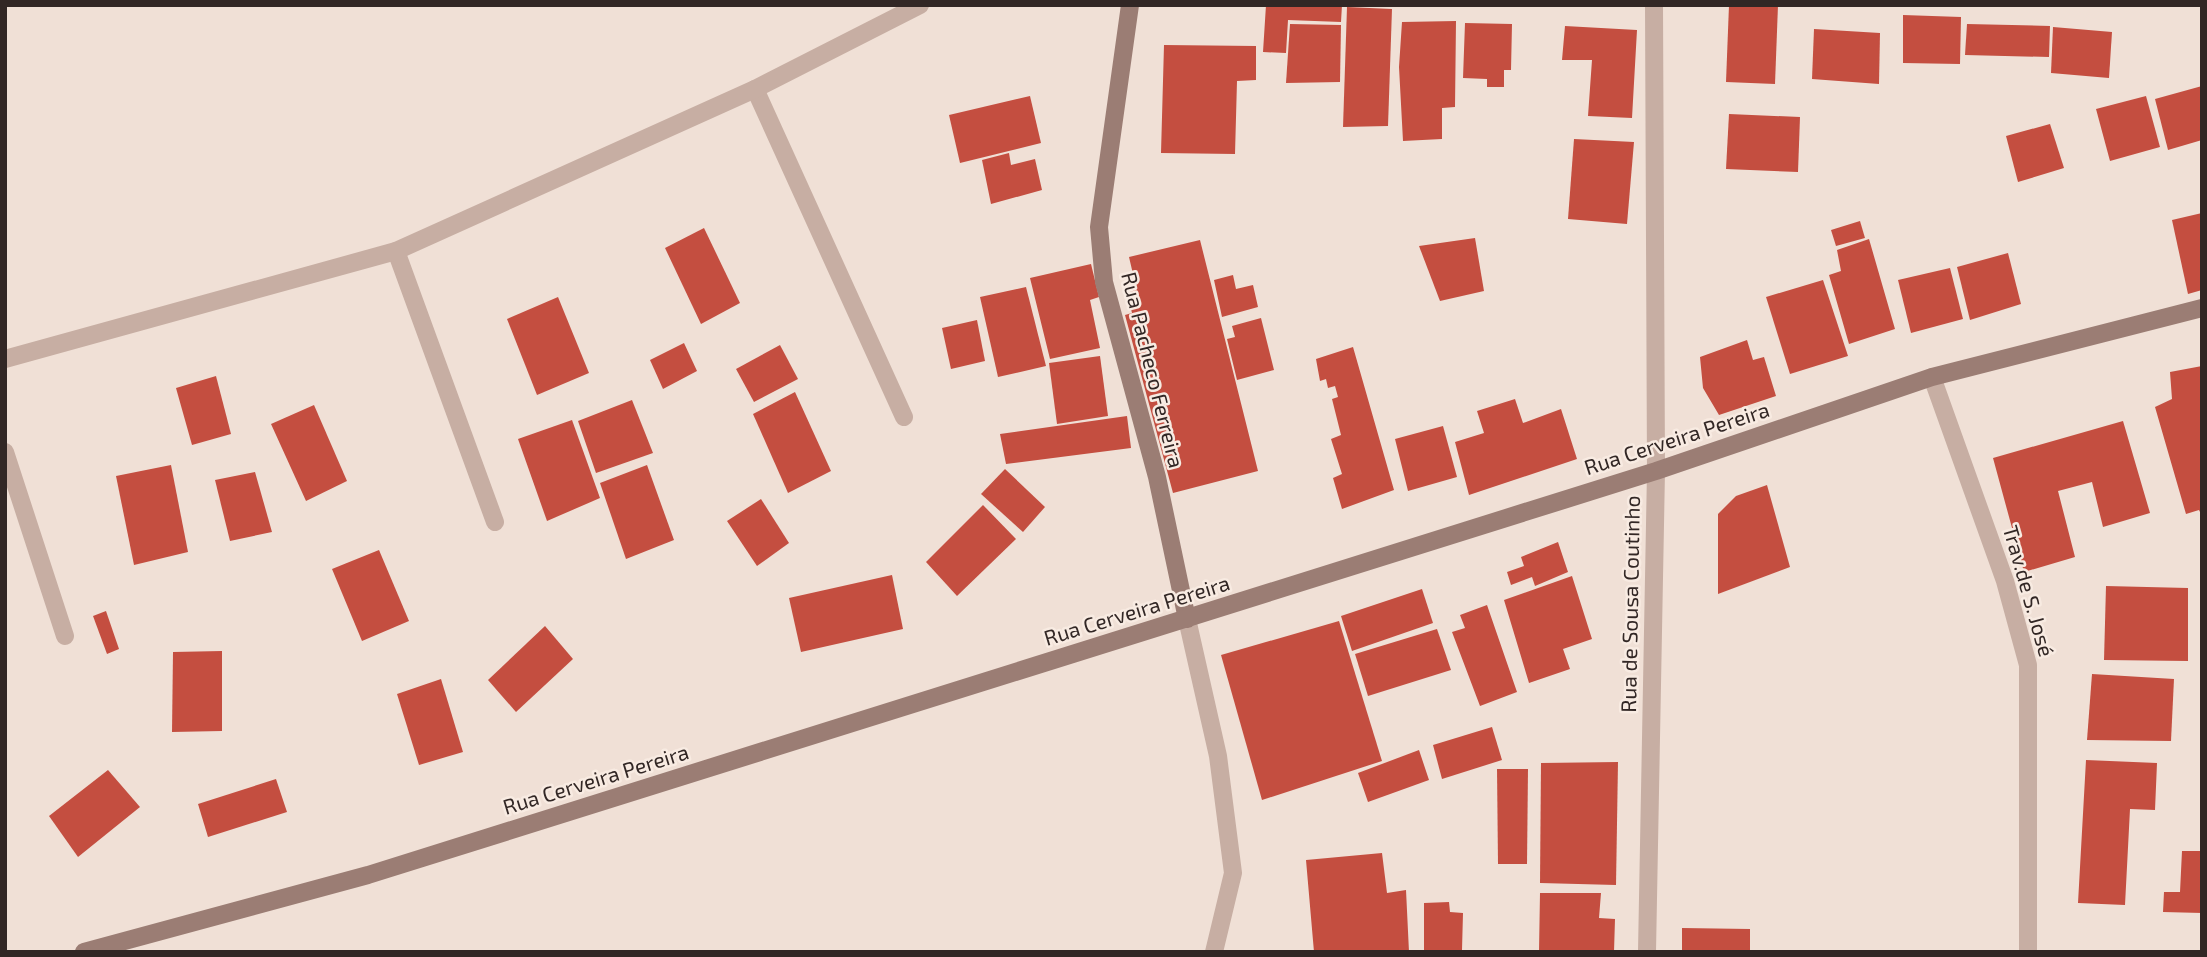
<svg xmlns="http://www.w3.org/2000/svg" width="2207" height="957" viewBox="0 0 2207 957" font-family="'Exo 2',sans-serif">
  <style>
    .building { fill: #c44e40 }
    .lines { fill: none; stroke-linecap: round; stroke-linejoin: round }
    .street { stroke: #c7aea3; stroke-width: 18 }
    .secondary { stroke: #9b7d74; stroke-width: 18 }
    .labels { text-anchor: middle; stroke-width: 5; stroke-linejoin: round; paint-order: stroke }
    .street-label { font-size: 21px; fill: #322725; stroke: #f8ebe2 }
  </style>
  <rect width="100%" height="100%" fill="#f0e0d6"/>
  <!-- building -->
  <g class="building">
    <polygon points="1266,5 1342,5 1341,22 1288,20 1286,53 1263,52"/>
    <polygon points="1729,5 1778,5 1775,84 1726,82"/>
    <polygon points="1347,7 1392,9 1388,126 1343,127"/>
    <polygon points="1903,15 1961,17 1960,64 1903,63"/>
    <polygon points="1456,21 1455,107 1442,108 1442,139 1403,141 1399,67 1402,22"/>
    <polygon points="1465,23 1512,24 1511,70 1504,70 1504,87 1487,87 1487,79 1463,78"/>
    <polygon points="1290,24 1341,25 1340,82 1286,83"/>
    <polygon points="1967,24 2050,26 2049,57 1965,55"/>
    <polygon points="1565,26 1637,30 1632,118 1588,116 1592,60 1562,60"/>
    <polygon points="2053,27 2112,32 2109,78 2051,73"/>
    <polygon points="1814,29 1880,33 1879,84 1812,79"/>
    <polygon points="1164,45 1256,46 1256,80 1237,81 1235,154 1161,153"/>
    <polygon points="2202,86 2202,140 2168,150 2155,99"/>
    <polygon points="1030,96 1041,143 960,163 949,115"/>
    <polygon points="2146,96 2160,147 2110,161 2096,109"/>
    <polygon points="1729,114 1800,117 1798,172 1726,169"/>
    <polygon points="2050,124 2064,168 2018,182 2006,136"/>
    <polygon points="1574,139 1634,142 1627,224 1568,219"/>
    <polygon points="1009,153 1011,165 1035,159 1042,190 991,204 982,160"/>
    <polygon points="2202,213 2202,290 2188,294 2172,220"/>
    <polygon points="1860,221 1865,238 1836,246 1831,230"/>
    <polygon points="704,228 740,303 701,324 665,248"/>
    <polygon points="1475,238 1484,291 1440,301 1419,246"/>
    <polygon points="1869,239 1895,329 1849,344 1829,275 1841,271 1837,250"/>
    <polygon points="1200,240 1258,471 1173,493 1125,315 1132,313 1126,289 1136,287 1129,257"/>
    <polygon points="2008,253 2021,304 1970,320 1957,267"/>
    <polygon points="1091,264 1099,297 1090,300 1100,348 1050,359 1030,278"/>
    <polygon points="1950,268 1963,319 1911,333 1898,280"/>
    <polygon points="1233,275 1236,289 1253,285 1258,307 1222,317 1214,280"/>
    <polygon points="1823,280 1848,356 1790,374 1766,297"/>
    <polygon points="1026,287 1046,366 998,377 980,297"/>
    <polygon points="558,297 589,373 537,395 507,319"/>
    <polygon points="1261,318 1274,370 1237,380 1227,339 1235,337 1232,326"/>
    <polygon points="977,320 985,361 951,369 942,328"/>
    <polygon points="1747,340 1753,360 1764,357 1776,396 1719,415 1703,388 1700,357"/>
    <polygon points="684,343 697,371 663,389 650,360"/>
    <polygon points="780,345 798,379 754,402 736,369"/>
    <polygon points="1353,347 1394,490 1342,509 1333,478 1342,474 1331,439 1341,435 1332,399 1338,397 1335,386 1328,388 1326,379 1320,381 1316,359"/>
    <polygon points="1100,356 1108,416 1057,424 1049,363"/>
    <polygon points="2202,366 2202,516 2199,510 2186,514 2155,407 2172,399 2170,372"/>
    <polygon points="216,376 231,434 192,445 176,388"/>
    <polygon points="795,392 831,471 788,493 753,414"/>
    <polygon points="1515,399 1523,423 1561,409 1577,459 1469,495 1455,442 1484,433 1477,411"/>
    <polygon points="632,400 653,453 596,473 578,421"/>
    <polygon points="314,405 347,481 306,501 271,424"/>
    <polygon points="1127,416 1131,448 1006,464 1000,434"/>
    <polygon points="572,420 600,498 547,521 518,439"/>
    <polygon points="2123,421 2150,513 2103,527 2092,482 2058,491 2075,557 2024,572 1993,458"/>
    <polygon points="1443,426 1457,477 1408,491 1395,439"/>
    <polygon points="171,465 188,552 134,565 116,476"/>
    <polygon points="647,465 674,540 626,559 600,483"/>
    <polygon points="1005,469 1045,507 1023,532 981,494"/>
    <polygon points="255,472 272,532 230,541 215,480"/>
    <polygon points="1767,485 1790,567 1718,594 1718,514 1736,496"/>
    <polygon points="761,499 789,543 757,566 727,521"/>
    <polygon points="983,505 1016,539 957,596 926,562"/>
    <polygon points="1558,542 1568,572 1535,586 1532,577 1511,585 1507,572 1524,566 1521,557"/>
    <polygon points="379,550 409,621 362,641 332,569"/>
    <polygon points="892,575 903,629 801,652 789,598"/>
    <polygon points="1572,576 1592,639 1563,649 1570,669 1529,683 1504,600"/>
    <polygon points="2106,586 2188,588 2188,661 2104,660"/>
    <polygon points="1422,589 1433,623 1352,651 1341,616"/>
    <polygon points="1487,605 1517,692 1480,706 1452,632 1465,628 1460,615"/>
    <polygon points="106,611 119,649 107,654 93,616"/>
    <polygon points="1339,621 1382,761 1262,800 1221,655"/>
    <polygon points="545,626 573,659 516,712 488,680"/>
    <polygon points="1437,629 1451,670 1368,696 1355,654"/>
    <polygon points="222,651 222,731 172,732 173,652"/>
    <polygon points="2092,674 2174,679 2171,741 2087,740"/>
    <polygon points="441,679 463,752 419,765 397,694"/>
    <polygon points="1492,727 1502,760 1442,779 1433,745"/>
    <polygon points="1419,750 1429,780 1368,802 1358,773"/>
    <polygon points="2086,760 2157,763 2155,810 2130,809 2125,905 2078,903"/>
    <polygon points="1618,762 1616,885 1540,883 1541,763"/>
    <polygon points="1497,769 1528,769 1527,864 1498,864"/>
    <polygon points="108,770 140,807 78,857 49,816"/>
    <polygon points="276,779 287,812 208,837 198,804"/>
    <polygon points="2182,851 2202,851 2202,913 2163,912 2164,892 2180,892"/>
    <polygon points="1382,853 1387,893 1406,890 1409,952 1314,952 1306,860"/>
    <polygon points="1540,893 1601,893 1599,918 1615,919 1614,952 1539,952"/>
    <polygon points="1449,902 1450,912 1463,913 1462,950 1424,952 1424,903"/>
    <polygon points="1682,928 1750,929 1750,952 1682,952"/>
  </g>
  <g class="lines">
    <!-- street -->
    <g class="street">
      <polyline points="755,89 904,417"/>
      <polyline points="396,251 495,522"/>
      <polyline points="5,359 396,251 755,89 920,5"/>
      <polyline points="1932,377 2005,581 2028,665 2028,952"/>
      <polyline points="5,452 65,636"/>
      <polyline points="1187,619 1218,756 1233,873 1214,952"/>
      <polyline points="1647,952 1656,471 1654,5"/>
    </g>
    <!-- secondary -->
    <g class="secondary">
      <polyline points="1130,5 1099,227 1104,282 1157,477 1187,619"/>
      <polyline points="84,952 368,875 1656,471 1932,377 2202,308"/>
    </g>
  </g>
  <g class="labels">
    <!-- street labels -->
    <g class="street-label">
      <text transform="translate(1152 370) rotate(76)" y="7">Rua Pacheco Ferreira</text>
      <text transform="translate(1677 439) rotate(-18)" y="7">Rua Cerveira Pereira</text>
      <text transform="translate(2028 591) rotate(74)" y="7">Trav.de S. José</text>
      <text transform="translate(1631 604) rotate(-89)" y="7">Rua de Sousa Coutinho</text>
      <text transform="translate(1137 611) rotate(-17)" y="7">Rua Cerveira Pereira</text>
      <text transform="translate(596 780) rotate(-17)" y="7">Rua Cerveira Pereira</text>
    </g>
  </g>
  <!-- border -->
  <rect width="2207" height="957" fill="none" stroke="#322725" stroke-width="14"/>
</svg>
